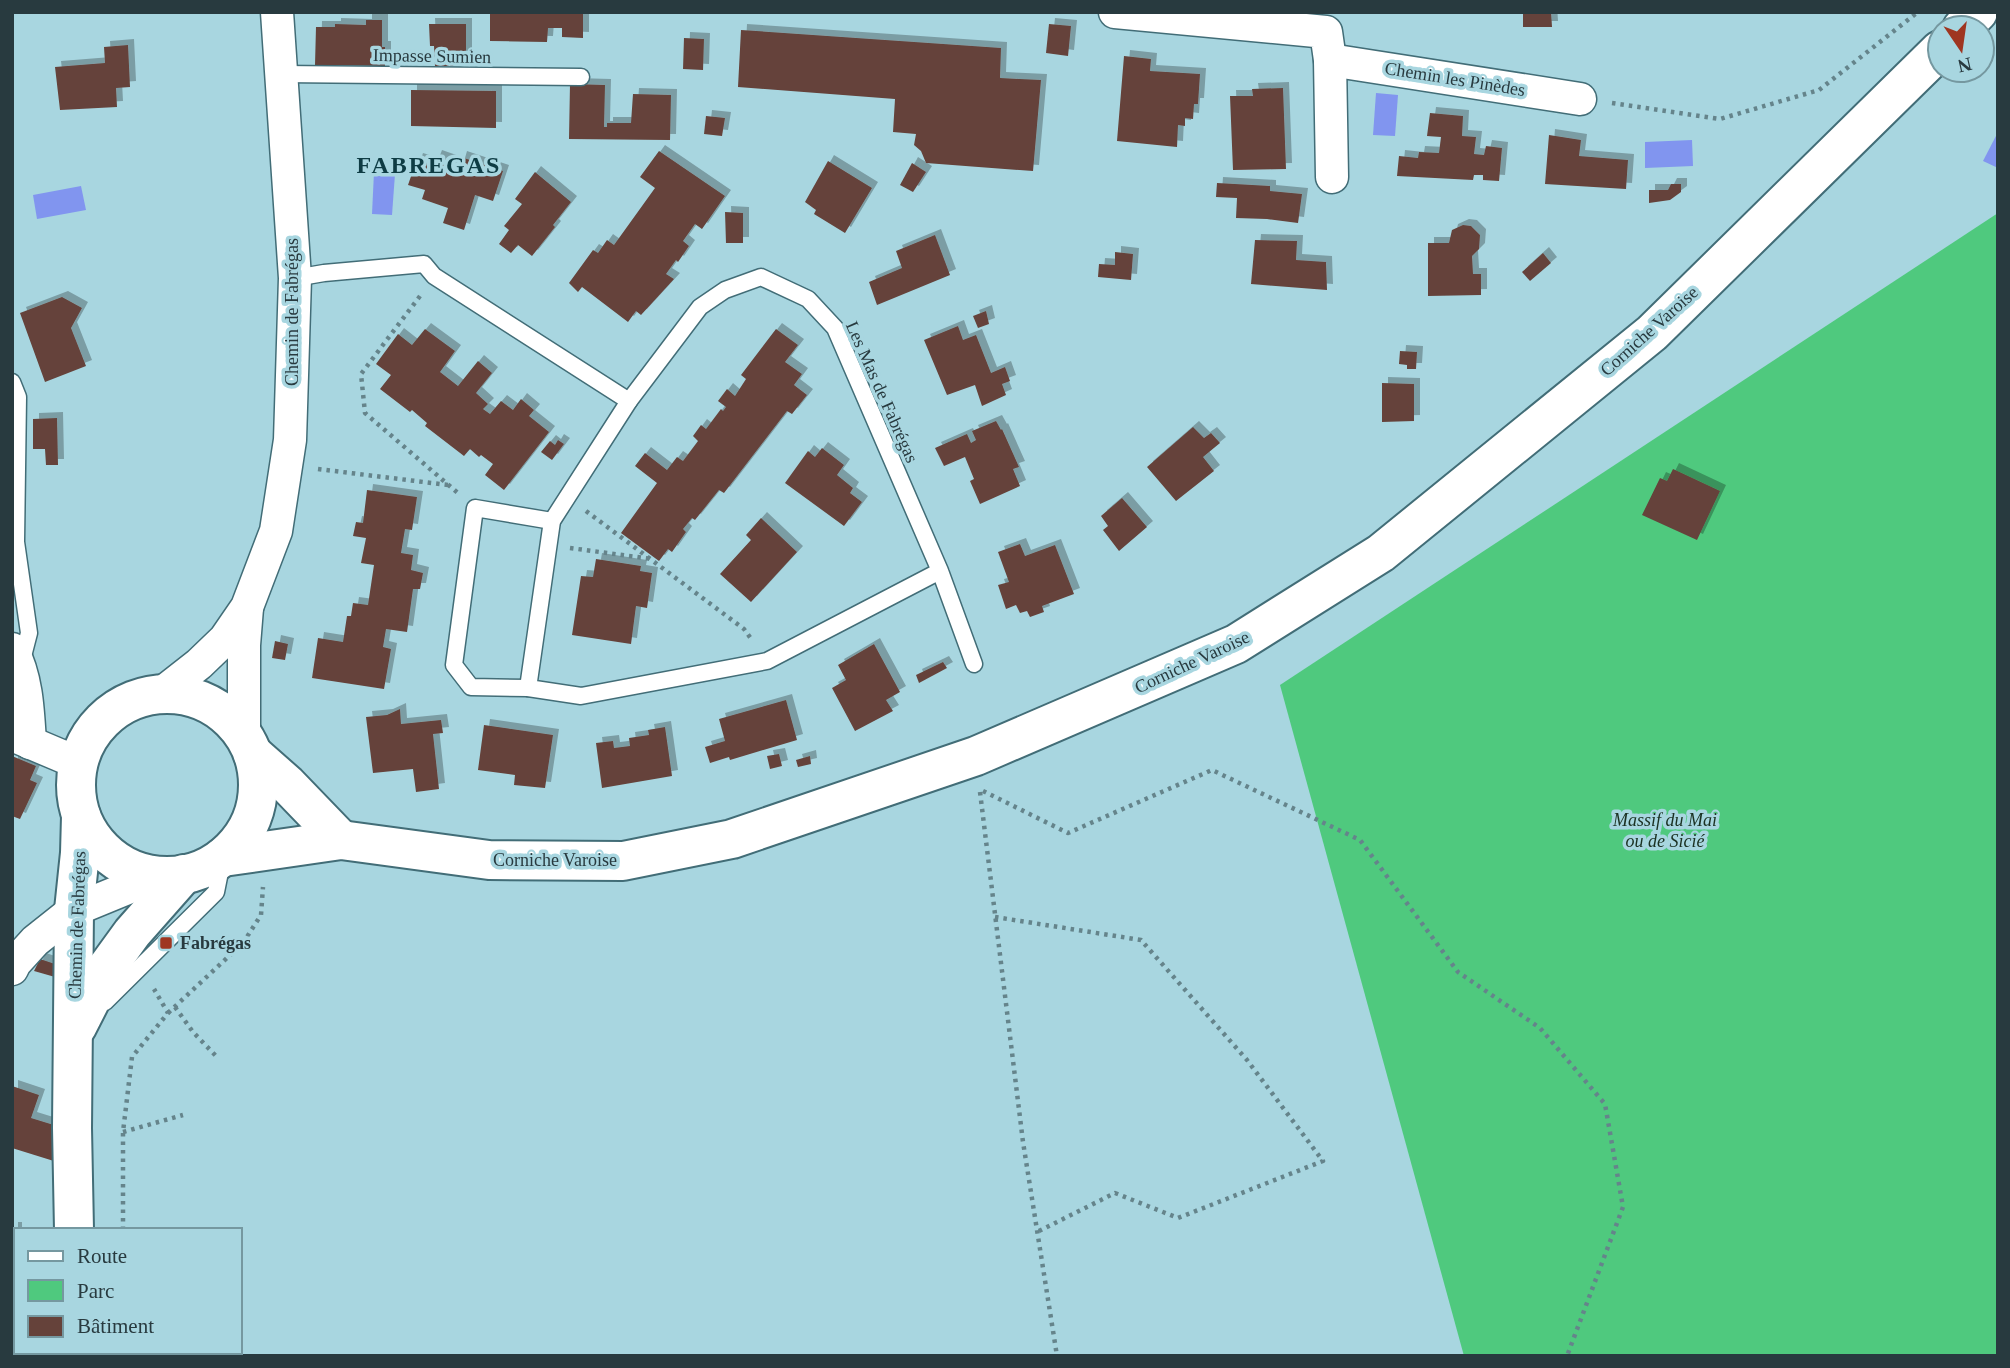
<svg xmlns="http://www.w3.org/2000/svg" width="2010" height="1368" viewBox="0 0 2010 1368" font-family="'Times New Roman',serif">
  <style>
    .green { fill: #4fc97e }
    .water { fill: #8195ef }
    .building { fill: #65423a; filter: url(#shadow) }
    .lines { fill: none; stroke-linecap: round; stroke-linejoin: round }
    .lane-casing { stroke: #426d77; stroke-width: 19 }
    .street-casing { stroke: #426d77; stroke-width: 35 }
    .secondary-casing { stroke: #426d77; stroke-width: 42 }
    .path { stroke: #65848b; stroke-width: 4.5; stroke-dasharray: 3.5 5; stroke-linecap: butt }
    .lane { stroke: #fff; stroke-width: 16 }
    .street { stroke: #fff; stroke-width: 32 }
    .secondary { stroke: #fff; stroke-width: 38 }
    .poi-dot { fill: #9f3621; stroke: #a8d6e0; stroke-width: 2.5 }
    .labels { text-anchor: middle; stroke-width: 7; stroke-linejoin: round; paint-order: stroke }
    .street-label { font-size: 18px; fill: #283a3f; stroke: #a8d6e0 }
    .park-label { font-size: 18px; font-style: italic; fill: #1b3122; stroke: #a8d6e0 }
    .poi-label { font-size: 18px; font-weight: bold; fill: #283a3f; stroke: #a8d6e0; text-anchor: start }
    .district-label { font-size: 24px; font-weight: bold; letter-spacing: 2px; fill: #0e3c44; stroke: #a8d6e0 }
  </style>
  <defs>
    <filter id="shadow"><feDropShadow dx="6" dy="-6" stdDeviation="0" flood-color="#0004"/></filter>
  </defs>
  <rect width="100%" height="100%" fill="#a8d6e0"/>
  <!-- green -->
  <polygon class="green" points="1998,213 1998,1356 1464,1356 1280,685"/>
  <!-- water -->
  <g class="water">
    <polygon points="1376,93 1398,95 1395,136 1373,135"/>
    <polygon points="1998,132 1998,168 1983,161"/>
    <polygon points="1692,140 1693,166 1645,168 1645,142"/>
    <polygon points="374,172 395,174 392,215 372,214"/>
    <polygon points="81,186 86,210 37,219 33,195"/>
  </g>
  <!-- building -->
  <g class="building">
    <polygon points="490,12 583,12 583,38 562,37 562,28 548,28 547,42 490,41"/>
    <polygon points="1523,12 1551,12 1552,27 1523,27"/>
    <polygon points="366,20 382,20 382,47 385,47 385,66 315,65 316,27 335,27 335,24 366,25"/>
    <polygon points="429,24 466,24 466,66 435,66 434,46 430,46"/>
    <polygon points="1049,24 1071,26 1068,56 1046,53"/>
    <polygon points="741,30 1001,48 1000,78 1041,80 1033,171 926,163 921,151 914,145 916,134 893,132 895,99 738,87"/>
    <polygon points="684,38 704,39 703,70 683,69"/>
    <polygon points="128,45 130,87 116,88 117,107 60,110 55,67 105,63 104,47"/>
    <polygon points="1124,56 1151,59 1150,71 1200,74 1198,104 1194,104 1193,119 1185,118 1185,126 1178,125 1177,147 1117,141"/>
    <polygon points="570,84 605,85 604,127 607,127 607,123 631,123 633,94 671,95 670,140 569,139"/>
    <polygon points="1283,88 1286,169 1233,170 1230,96 1253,96 1252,89"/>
    <polygon points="411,90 496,91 496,128 411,126"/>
    <polygon points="1430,113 1463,116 1462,136 1476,137 1474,154 1484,155 1486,146 1502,148 1499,181 1483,180 1483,175 1474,175 1473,180 1397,176 1399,156 1418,158 1419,152 1439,153 1441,137 1427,136"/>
    <polygon points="706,116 725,118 722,136 704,134"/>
    <polygon points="1549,135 1581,140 1579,156 1628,160 1626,189 1545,184"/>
    <polygon points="659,151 725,196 702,229 695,224 683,241 689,246 678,262 676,260 666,274 674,279 641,315 636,311 628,322 582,287 578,292 569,283 593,250 598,253 607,240 614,245 655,188 640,177"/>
    <polygon points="436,156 459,164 461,157 503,171 493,201 475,195 464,230 443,223 448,208 422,199 425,190 408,185 417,159 433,164"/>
    <polygon points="828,161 872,188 845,233 814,214 816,210 805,202"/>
    <polygon points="912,163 926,172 913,192 900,185"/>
    <polygon points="535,172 571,202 553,225 555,227 532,256 518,245 511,253 499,244 509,230 504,226 522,204 515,199"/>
    <polygon points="1217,183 1270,186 1270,191 1302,194 1298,223 1267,219 1236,218 1237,198 1216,197"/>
    <polygon points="1671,184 1681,184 1681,192 1670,200 1649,203 1649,190 1668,190"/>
    <polygon points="725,212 743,213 743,243 726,243"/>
    <polygon points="1463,225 1471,226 1480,235 1479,249 1472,256 1473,274 1481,274 1481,295 1428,296 1428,243 1449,243 1452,230"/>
    <polygon points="935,235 950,275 877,305 869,282 902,268 896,251"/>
    <polygon points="1255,240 1297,241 1296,260 1326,262 1327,290 1251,284"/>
    <polygon points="1115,252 1133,254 1131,280 1098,277 1099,264 1115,265"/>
    <polygon points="1543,253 1551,263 1530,281 1522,272"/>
    <polygon points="62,297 82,308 71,328 86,366 45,382 20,313"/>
    <polygon points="986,311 989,324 978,328 973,316"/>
    <polygon points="958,326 963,340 976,335 991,373 1005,367 1010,381 1002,384 1006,395 982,406 975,385 947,395 924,340"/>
    <polygon points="425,329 455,351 440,372 458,386 478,361 492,373 476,393 488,404 483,409 490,414 501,401 513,410 521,399 534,410 529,416 549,432 504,490 485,475 493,464 481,455 479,457 470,449 464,456 425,426 427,423 412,410 410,412 380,389 391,375 376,364 398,334 412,345"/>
    <polygon points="776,329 798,345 785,362 802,374 794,385 807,395 792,414 787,411 724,493 719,490 695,520 692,518 683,529 686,532 672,552 668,549 659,561 621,533 657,483 635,466 645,453 667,470 677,457 683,461 698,441 693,436 701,425 706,429 721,409 723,411 726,407 718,401 727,389 735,396 746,379 741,375"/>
    <polygon points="1400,351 1417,352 1416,369 1407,369 1407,365 1399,364"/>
    <polygon points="1382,383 1414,384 1414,421 1382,422"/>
    <polygon points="57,418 58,465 46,465 45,449 33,449 33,419"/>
    <polygon points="996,421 1001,430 1002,429 1019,467 1013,469 1020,486 980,504 970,481 974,479 965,457 944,466 935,448 967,434 971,443 976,440 972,431"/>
    <polygon points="1193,427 1204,438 1211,433 1220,443 1203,457 1214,471 1176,501 1147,467"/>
    <polygon points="558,440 564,444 552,460 541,452 550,441 555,445"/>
    <polygon points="822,448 844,465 837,475 853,488 850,493 862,502 844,526 785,483 808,451 815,457"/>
    <polygon points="1673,469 1720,491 1697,540 1642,515 1660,478 1667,481"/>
    <polygon points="367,490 417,497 412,530 405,529 401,553 413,555 411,570 423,573 420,589 413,589 407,632 386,629 383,647 391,649 384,689 312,678 318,638 343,642 347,616 351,616 353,603 368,605 374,565 361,563 366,538 353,536 356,522 363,523"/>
    <polygon points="1122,498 1147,527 1119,551 1103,530 1108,526 1101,516"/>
    <polygon points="761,518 797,552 751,602 720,574 751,540 746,535"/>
    <polygon points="1020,544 1025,556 1055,545 1074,594 1042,606 1044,612 1030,617 1027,611 1020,613 1016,605 1006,609 998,585 1009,582 998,552"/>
    <polygon points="596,559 641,566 640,571 652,573 647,608 636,606 631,644 572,635 581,576 593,577"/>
    <polygon points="275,641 288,644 285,660 272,658"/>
    <polygon points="874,644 900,692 886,700 893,711 855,731 832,688 846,680 838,665"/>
    <polygon points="943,662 947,668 919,683 916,675"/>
    <polygon points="786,700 797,740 730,760 729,757 710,763 705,747 725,741 719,719"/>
    <polygon points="400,709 401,724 441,720 443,733 433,734 439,789 416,792 413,769 373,773 366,717 387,715"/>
    <polygon points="484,725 553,735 545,788 514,785 515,775 478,770"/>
    <polygon points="665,727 672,776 602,788 596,743 613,741 614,748 630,746 629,738 649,735 648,730"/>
    <polygon points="779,754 782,766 770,769 767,756"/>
    <polygon points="12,756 36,766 30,780 37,783 20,819 12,816"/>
    <polygon points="810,756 811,764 798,767 796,760"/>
    <polygon points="40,959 55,964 55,977 34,971"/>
    <polygon points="12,1086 39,1095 31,1118 57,1126 57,1162 12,1148"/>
    <rect x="12" y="1228" width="4" height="40"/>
  </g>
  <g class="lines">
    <!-- lane casing -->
    <g class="lane-casing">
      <g id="lane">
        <polyline points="282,74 581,77"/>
        <polyline points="295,278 324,273 424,264 434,276 629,401"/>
        <polyline points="12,382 18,397 16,542 29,633 21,664"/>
        <polyline points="940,571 767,661 581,696 528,688 552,521 629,401 700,307 725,290 761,277 808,299 835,328 940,571 974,664"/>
        <polyline points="528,688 471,687 454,665 475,508 552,521"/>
        <polyline points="105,1002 216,892 223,857"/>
      </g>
    </g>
    <!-- street casing -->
    <g class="street-casing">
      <g id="street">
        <polyline points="1115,12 1326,32 1330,60 1332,177"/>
        <polyline points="1330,60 1580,99"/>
        <path d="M 12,649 C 27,678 28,710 30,743"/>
        <polyline points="162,693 199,664 225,639 247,607 276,531 290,440 295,278 277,12"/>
        <polyline points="12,735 64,757 78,762"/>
        <polyline points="244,736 244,645 247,608"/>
        <polyline points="12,969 15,963 35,941 74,910 130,887 149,874"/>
      </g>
    </g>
    <!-- secondary casing -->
    <g class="secondary-casing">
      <g id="secondary">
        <polyline points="1962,28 1978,12"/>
        <circle cx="167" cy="785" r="91"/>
        <polyline points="253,754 287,784 341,840"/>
        <polyline points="223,857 341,840 489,860 623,861 732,839 976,756 1236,644 1381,553 1652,333 1940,50"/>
        <polyline points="77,1027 108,966 132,933 184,874"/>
        <polyline points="74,1230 72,1128 74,910 80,853 81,816"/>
        <polyline points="76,1352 76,1356"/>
      </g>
    </g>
    <!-- path -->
    <g class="path">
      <polyline points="1612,103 1720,119 1819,90 1918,12"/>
      <polyline points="420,296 361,374 365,413 459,494"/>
      <polyline points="318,469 448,485"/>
      <polyline points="586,511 744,629 752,640"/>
      <polyline points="570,548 652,559"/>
      <polyline points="983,791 1068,833 1212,770 1360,840 1458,972 1540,1028 1605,1104 1623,1207 1567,1356"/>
      <polyline points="980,792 1023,1142 1057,1356"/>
      <polyline points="995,917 1141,940 1247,1060 1323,1161 1178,1218 1115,1193 1037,1232"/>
      <polyline points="175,1007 193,1032 216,1056"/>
      <polyline points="168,1013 243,943 261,915 263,887"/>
      <polyline points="123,1132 183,1115"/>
      <polyline points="123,1230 123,1132 132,1057 168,1013 154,989"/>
      <polyline points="124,1352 124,1356"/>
    </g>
    <!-- lane -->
    <use href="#lane" class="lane"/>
    <!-- street -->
    <use href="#street" class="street"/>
    <!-- secondary -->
    <use href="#secondary" class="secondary"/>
  </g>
  <!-- markers -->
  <rect class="poi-dot" x="159" y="936" width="14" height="14" rx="3.5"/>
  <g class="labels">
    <!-- street labels -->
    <g class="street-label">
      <text transform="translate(432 56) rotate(1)" y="6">Impasse Sumien</text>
      <text transform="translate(1455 79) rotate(9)" y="6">Chemin les Pinèdes</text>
      <text transform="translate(292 312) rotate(-90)" y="6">Chemin de Fabrégas</text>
      <text transform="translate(1649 331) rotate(-42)" y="6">Corniche Varoise</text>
      <text transform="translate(882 392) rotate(66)" y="6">Les Mas de Fabrégas</text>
      <text transform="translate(1192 662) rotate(-25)" y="6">Corniche Varoise</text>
      <text x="555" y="866">Corniche Varoise</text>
      <text transform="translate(77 925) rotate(-88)" y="6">Chemin de Fabrégas</text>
    </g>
    <!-- park labels -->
    <g class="park-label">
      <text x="1665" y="826">Massif du Mai<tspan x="1665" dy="21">ou de Sicié</tspan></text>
    </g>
    <!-- poi labels -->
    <g class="poi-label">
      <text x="180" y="949">Fabrégas</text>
    </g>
    <!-- district labels -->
    <g class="district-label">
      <text x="429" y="173">FABREGAS</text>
    </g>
  </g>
  <!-- border -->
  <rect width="2010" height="1368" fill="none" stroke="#283a3f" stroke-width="28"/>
  <!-- legend -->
  <rect x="14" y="1228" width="228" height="126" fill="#a8d6e0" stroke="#7598a0" stroke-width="2"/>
  <rect x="28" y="1251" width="35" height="10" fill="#ffffff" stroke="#7598a0" stroke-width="2"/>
  <text x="77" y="1263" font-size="21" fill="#283a3f">Route</text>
  <rect x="28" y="1280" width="35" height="21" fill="#4fc97e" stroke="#7598a0" stroke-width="2"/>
  <text x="77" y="1298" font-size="21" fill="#283a3f">Parc</text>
  <rect x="28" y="1316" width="35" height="21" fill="#65423a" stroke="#7598a0" stroke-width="2"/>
  <text x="77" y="1333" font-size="21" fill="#283a3f">Bâtiment</text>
  <!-- north arrow -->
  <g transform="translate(1961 49) rotate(167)"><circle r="33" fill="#a8d6e0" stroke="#7598a0" stroke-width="2"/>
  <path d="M0-5L12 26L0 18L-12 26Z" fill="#9f3621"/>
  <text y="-10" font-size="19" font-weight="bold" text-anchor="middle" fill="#283a3f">N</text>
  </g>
</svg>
